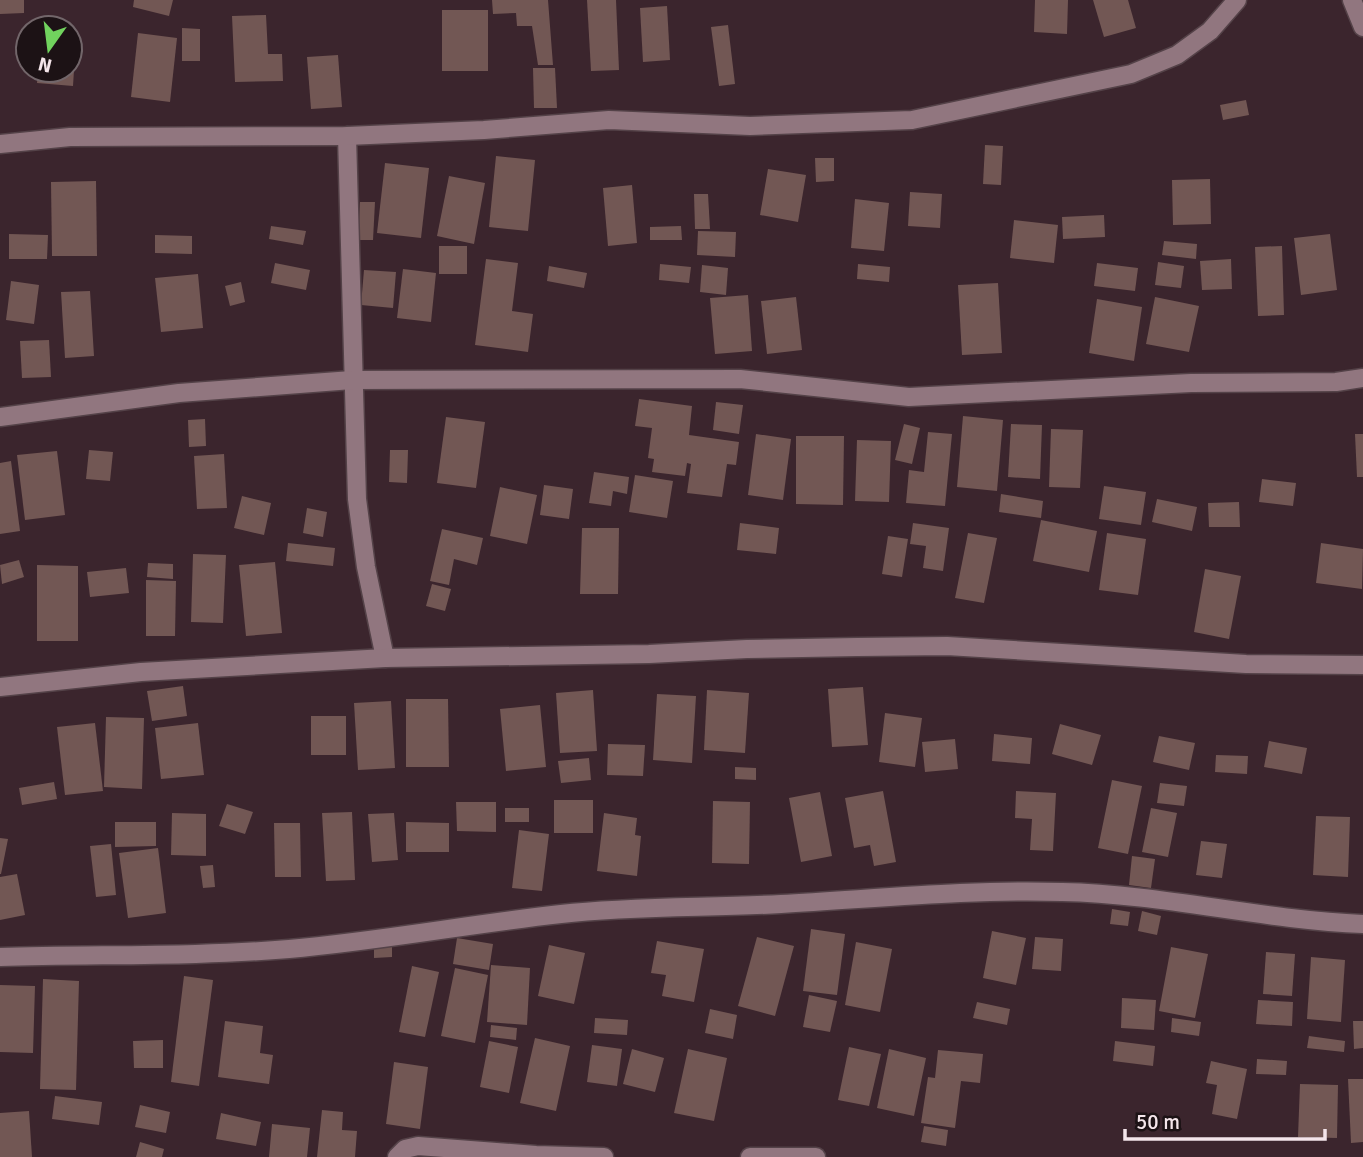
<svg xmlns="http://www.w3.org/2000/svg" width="1363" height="1157" viewBox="0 0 1363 1157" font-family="Signika,sans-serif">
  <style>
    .building { fill: #725754 }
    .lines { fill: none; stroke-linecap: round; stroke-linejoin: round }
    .street-casing { stroke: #544248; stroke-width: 21 }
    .street { stroke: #91767f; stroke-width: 18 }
  </style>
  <rect width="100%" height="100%" fill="#3b252d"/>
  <!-- building -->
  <g class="building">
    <polygon points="0,0 24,0 24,13 0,14"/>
    <polygon points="134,0 173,0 169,16 133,7"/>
    <polygon points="492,0 548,0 553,65 538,65 532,26 517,26 516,13 493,14"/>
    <polygon points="587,0 616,0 619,70 591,71"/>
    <polygon points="1035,0 1068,0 1067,34 1034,32"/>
    <polygon points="1093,0 1128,0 1136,28 1104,37"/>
    <polygon points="667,6 670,60 643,62 640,8"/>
    <rect x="442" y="10" width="46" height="61"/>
    <polygon points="266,15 268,54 282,54 283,81 235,82 232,16"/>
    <polygon points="728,25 735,84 719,86 711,27"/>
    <polygon points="182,28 200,29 200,61 182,61"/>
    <polygon points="138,33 177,38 170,102 131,97"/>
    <polygon points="70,39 76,39 73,86 37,83 38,70 70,70"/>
    <polygon points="338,55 342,107 311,109 307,57"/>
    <polygon points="533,68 555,68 557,108 534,108"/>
    <polygon points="1246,100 1249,115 1223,120 1220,105"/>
    <polygon points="985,145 1003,146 1001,185 983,184"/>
    <polygon points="496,156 535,160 528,231 489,227"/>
    <polygon points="815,158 834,158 834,181 816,182"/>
    <polygon points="385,163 429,168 421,238 377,233"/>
    <polygon points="768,169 806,175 798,222 760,215"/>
    <polygon points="449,176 485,183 474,244 437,236"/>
    <polygon points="1210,179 1211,224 1173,225 1172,180"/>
    <polygon points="96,181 97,256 52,256 51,182"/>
    <polygon points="632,185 637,243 608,246 603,188"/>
    <polygon points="910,192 942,194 940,228 908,226"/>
    <polygon points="694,194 708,194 710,229 695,229"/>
    <polygon points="855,199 889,203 884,251 851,248"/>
    <polygon points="360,202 375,202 373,240 358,240"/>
    <polygon points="1104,215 1105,237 1063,239 1062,217"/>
    <polygon points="1014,220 1058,225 1054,263 1010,258"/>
    <polygon points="271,226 306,231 303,245 269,239"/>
    <polygon points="681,226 682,240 650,240 650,227"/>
    <polygon points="698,231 736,232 735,257 697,255"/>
    <polygon points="9,234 48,235 47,259 9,259"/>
    <polygon points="1330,234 1337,290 1301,295 1294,238"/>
    <polygon points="155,235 192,236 192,254 155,253"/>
    <polygon points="1164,241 1197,244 1196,259 1162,255"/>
    <rect x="439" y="246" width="28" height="28"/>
    <polygon points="1282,246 1284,315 1258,316 1255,247"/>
    <polygon points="486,259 518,263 512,311 533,314 528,352 475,345"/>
    <polygon points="1231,259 1232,289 1202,290 1200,261"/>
    <polygon points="1158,262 1184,266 1181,288 1155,285"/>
    <polygon points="275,263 310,270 306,290 271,283"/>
    <polygon points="1097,263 1138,268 1135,291 1094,286"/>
    <polygon points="660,264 691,267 689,283 659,280"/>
    <polygon points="858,264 890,267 889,282 857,279"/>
    <polygon points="702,265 728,268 726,295 700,292"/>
    <polygon points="549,266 587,273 584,288 547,281"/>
    <polygon points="403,269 436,273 431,322 397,318"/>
    <polygon points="364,270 396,272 393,308 361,305"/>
    <polygon points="198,274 203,328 161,332 155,278"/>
    <polygon points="11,281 39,285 34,324 6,320"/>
    <polygon points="241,282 245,302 230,306 225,286"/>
    <polygon points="998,283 1002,353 962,355 958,285"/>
    <polygon points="90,291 94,356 65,358 61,292"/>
    <polygon points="748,295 752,351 715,354 710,298"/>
    <polygon points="796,297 802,350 767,354 761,301"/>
    <polygon points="1155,297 1199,306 1189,352 1146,344"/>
    <polygon points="1097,299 1142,307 1134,361 1089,353"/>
    <polygon points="49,340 51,377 22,378 20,341"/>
    <polygon points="639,399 692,406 689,435 739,442 736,465 727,464 722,497 687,493 691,464 687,463 685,476 652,472 654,459 648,458 652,428 635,426"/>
    <polygon points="716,402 743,405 739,434 713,430"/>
    <polygon points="963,416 1003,420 997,491 957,487"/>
    <polygon points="446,417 485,422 476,488 437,483"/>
    <polygon points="205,419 206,446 189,447 188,420"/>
    <polygon points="904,424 920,428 912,464 895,460"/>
    <polygon points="1011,424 1042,425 1040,479 1008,477"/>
    <polygon points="1051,429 1083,430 1080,488 1049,487"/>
    <polygon points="928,432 952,434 945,506 906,503 909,470 924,472"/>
    <polygon points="756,434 791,439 783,500 748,495"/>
    <polygon points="1355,434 1363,434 1363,477 1357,477"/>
    <polygon points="796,436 844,436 843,505 796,504"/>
    <polygon points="857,440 891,441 889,502 855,501"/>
    <polygon points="89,450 113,452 110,481 86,479"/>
    <polygon points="390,450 408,450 407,483 389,482"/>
    <polygon points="57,451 65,515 25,520 17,455"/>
    <polygon points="224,454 227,508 197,509 194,456"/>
    <polygon points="11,461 20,531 0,534 0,463"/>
    <polygon points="594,472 629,477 627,494 613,491 611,506 589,503"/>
    <polygon points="635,475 673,481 667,518 629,512"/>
    <polygon points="1262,479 1296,483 1293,506 1259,502"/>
    <polygon points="544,485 573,489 569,519 540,515"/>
    <polygon points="1104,486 1146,492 1141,525 1099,519"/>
    <polygon points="500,487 537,495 527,544 490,536"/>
    <polygon points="1001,494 1043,501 1041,518 999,512"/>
    <polygon points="242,496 271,503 264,535 234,528"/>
    <polygon points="1157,499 1197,507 1192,531 1152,522"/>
    <polygon points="1239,502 1240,527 1209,527 1208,503"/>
    <polygon points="307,508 327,512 323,537 303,533"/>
    <polygon points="1041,520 1097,531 1089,572 1033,561"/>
    <polygon points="740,523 779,528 776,554 737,550"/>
    <polygon points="913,523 949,528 943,571 923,568 926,546 910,544"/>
    <polygon points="582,528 619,528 618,594 580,594"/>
    <polygon points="442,529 483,538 477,565 454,559 449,585 430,581"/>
    <polygon points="968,533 997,538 984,603 955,598"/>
    <polygon points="1107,533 1146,539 1138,595 1099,590"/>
    <polygon points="888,536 908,539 902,577 882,574"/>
    <polygon points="288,543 335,548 333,566 286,561"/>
    <polygon points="1321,543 1363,549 1362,589 1316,583"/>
    <polygon points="193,554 226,555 223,623 191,622"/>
    <polygon points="19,560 24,577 2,584 0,565"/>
    <polygon points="275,562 282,633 246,636 239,565"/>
    <polygon points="148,563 173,564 173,579 147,577"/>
    <polygon points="37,565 78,566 78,641 37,641"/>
    <polygon points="126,568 129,593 90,597 87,572"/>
    <polygon points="1205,569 1241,576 1229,639 1194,632"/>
    <polygon points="146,580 176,581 175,636 146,636"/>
    <polygon points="432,584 451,589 445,611 426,606"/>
    <polygon points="183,686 187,716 152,721 147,691"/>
    <polygon points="863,687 868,745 832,747 828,689"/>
    <polygon points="593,690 597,751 560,753 556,693"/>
    <polygon points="707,690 749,693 745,753 704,750"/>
    <polygon points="657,694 696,696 692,763 653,760"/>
    <polygon points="406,699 448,699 449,767 406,767"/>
    <polygon points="391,701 395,768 358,770 354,703"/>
    <polygon points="540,705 546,767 506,771 500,709"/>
    <polygon points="885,713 922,718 915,767 879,762"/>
    <rect x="311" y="716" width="35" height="39"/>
    <polygon points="106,717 144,718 142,789 104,787"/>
    <polygon points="95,723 103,791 65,795 57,727"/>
    <polygon points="198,723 204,775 161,779 155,728"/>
    <polygon points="1060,724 1101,735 1092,765 1052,754"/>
    <polygon points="994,734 1032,738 1030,764 992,761"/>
    <polygon points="1159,736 1195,743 1189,770 1153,762"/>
    <polygon points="955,739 958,769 925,772 922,742"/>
    <polygon points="1269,741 1307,748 1302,774 1264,767"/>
    <polygon points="608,744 645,745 643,776 607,775"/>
    <polygon points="1216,755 1248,756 1247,774 1215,772"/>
    <polygon points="589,758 591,780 561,783 558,761"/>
    <polygon points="735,767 756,768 756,780 735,779"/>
    <polygon points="1112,780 1142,786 1128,854 1098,848"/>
    <polygon points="54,782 57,799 22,805 19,788"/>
    <polygon points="1160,783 1187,786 1184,806 1157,803"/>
    <polygon points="883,791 896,862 874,866 870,845 854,848 845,798"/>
    <polygon points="1016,791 1056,793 1053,851 1030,850 1032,819 1015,818"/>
    <polygon points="820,792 832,856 801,862 789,798"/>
    <rect x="554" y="800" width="39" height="33"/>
    <polygon points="713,801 750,802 749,864 712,863"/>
    <polygon points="456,802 496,802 496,832 457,831"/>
    <polygon points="227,804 253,812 245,834 219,826"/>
    <rect x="505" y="808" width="24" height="14"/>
    <polygon points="1151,808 1177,813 1168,857 1142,852"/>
    <polygon points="352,812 355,880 326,881 322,813"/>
    <polygon points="172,813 206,814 206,856 171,855"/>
    <polygon points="394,813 398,860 372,862 368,814"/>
    <polygon points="604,813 637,818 635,835 641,836 637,876 597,871"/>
    <polygon points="1316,816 1350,817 1348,877 1313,875"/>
    <polygon points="115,822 156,822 156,846 115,847"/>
    <polygon points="406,822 449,823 449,852 406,852"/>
    <polygon points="274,823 300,823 301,877 275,877"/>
    <polygon points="519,830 549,834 542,891 512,888"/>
    <polygon points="0,838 8,839 1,874 0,874"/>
    <polygon points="1201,841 1227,844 1222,878 1196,875"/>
    <polygon points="111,844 116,895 96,897 90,846"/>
    <polygon points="158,848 166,913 128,918 119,853"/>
    <polygon points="1132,856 1155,859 1151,888 1129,885"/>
    <polygon points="213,865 215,887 203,888 200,866"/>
    <polygon points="17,874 25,915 0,920 0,877"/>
    <polygon points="1112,909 1130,912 1128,926 1110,924"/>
    <polygon points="1142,911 1161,916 1157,935 1138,931"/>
    <polygon points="811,929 845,934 837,995 803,991"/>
    <polygon points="992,931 1026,938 1016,985 983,978"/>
    <polygon points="757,937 794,946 775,1016 738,1006"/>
    <polygon points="1035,937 1063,939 1061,971 1032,969"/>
    <polygon points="457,938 493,944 489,970 453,964"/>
    <polygon points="374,941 392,941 392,957 374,958"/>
    <polygon points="657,941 704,949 694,1002 662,996 666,975 651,973"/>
    <polygon points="856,942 892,949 880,1012 845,1005"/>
    <polygon points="549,945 585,953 574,1004 538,996"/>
    <polygon points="1171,947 1208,954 1195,1018 1159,1011"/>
    <polygon points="1266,952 1295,954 1292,996 1263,994"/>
    <polygon points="1311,957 1345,960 1341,1022 1307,1019"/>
    <polygon points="491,965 530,968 527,1025 487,1022"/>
    <polygon points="412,966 439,972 425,1037 399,1032"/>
    <polygon points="455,968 488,975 475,1043 441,1036"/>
    <polygon points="184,976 213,980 199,1086 171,1082"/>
    <polygon points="43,979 79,981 76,1090 40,1089"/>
    <polygon points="0,985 35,986 33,1053 0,1052"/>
    <polygon points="809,995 837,1001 830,1032 803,1027"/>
    <polygon points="1122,998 1156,1000 1154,1030 1121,1028"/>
    <polygon points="1258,1000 1293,1002 1292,1026 1256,1024"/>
    <polygon points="977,1002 1010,1009 1007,1025 973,1018"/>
    <polygon points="710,1009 737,1015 733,1039 705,1033"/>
    <polygon points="595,1018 628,1020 627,1035 594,1033"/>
    <polygon points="1172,1018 1201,1022 1199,1036 1171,1032"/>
    <polygon points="225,1021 263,1026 260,1053 273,1055 269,1084 218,1077"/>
    <polygon points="1353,1021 1363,1021 1363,1048 1354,1049"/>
    <polygon points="491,1025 517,1028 516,1040 490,1037"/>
    <polygon points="1309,1036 1345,1041 1344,1052 1307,1048"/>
    <polygon points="535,1038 570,1046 556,1111 520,1103"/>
    <polygon points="163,1040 163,1068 134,1068 133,1041"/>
    <polygon points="489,1041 518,1047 509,1093 480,1087"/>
    <polygon points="1115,1041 1155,1046 1153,1066 1113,1061"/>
    <polygon points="592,1045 622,1049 617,1086 587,1082"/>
    <polygon points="849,1047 881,1054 869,1106 838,1100"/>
    <polygon points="632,1049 664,1058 655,1092 623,1084"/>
    <polygon points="688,1049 727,1058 714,1121 674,1113"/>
    <polygon points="889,1049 926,1058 914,1116 877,1108"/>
    <polygon points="938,1050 983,1054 980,1083 961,1081 955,1128 921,1123 928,1077 935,1078"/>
    <polygon points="1257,1059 1287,1061 1286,1075 1256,1074"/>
    <polygon points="1211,1061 1247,1069 1237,1119 1212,1114 1217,1085 1206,1083"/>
    <polygon points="394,1062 428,1067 420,1129 386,1124"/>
    <polygon points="1348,1079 1363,1079 1363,1142 1351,1143"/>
    <polygon points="1300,1084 1338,1085 1337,1138 1298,1137"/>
    <polygon points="55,1096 102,1102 99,1125 52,1119"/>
    <polygon points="140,1105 170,1112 166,1133 135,1127"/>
    <polygon points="322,1110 343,1112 342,1130 357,1131 355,1157 317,1157"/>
    <polygon points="29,1111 32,1157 0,1157 0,1113"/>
    <polygon points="221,1113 261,1122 256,1146 216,1139"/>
    <polygon points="272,1124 310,1128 307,1157 269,1157"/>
    <polygon points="924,1126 948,1130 946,1146 921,1142"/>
    <polygon points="140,1142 164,1149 162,1157 136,1157"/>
  </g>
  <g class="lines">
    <!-- street casing -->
    <g class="street-casing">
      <g id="street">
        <polyline points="1352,0 1363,27"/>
        <polyline points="347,136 357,499 366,567 385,658"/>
        <polyline points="0,144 70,137 347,136 484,130 609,120 750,126 912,120 1131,74 1177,55 1210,31 1237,0"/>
        <polyline points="0,417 179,393 352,380 740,379 909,397 1191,383 1336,382 1363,378"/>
        <polyline points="0,687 141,672 385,658 649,654 747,649 857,647 947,646 1246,664 1363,665"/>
        <path d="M 0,957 C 96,954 193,957 289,949 C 380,941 470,924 561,914 C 634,906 707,908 781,904 C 874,899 969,889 1062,892 C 1163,894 1262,920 1363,924"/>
        <polyline points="397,1157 405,1149 418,1146 536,1155 604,1157"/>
        <polyline points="750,1157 816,1157"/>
      </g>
    </g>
    <!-- street -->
    <use href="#street" class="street"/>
  </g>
  <!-- north arrow -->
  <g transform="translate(49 49) rotate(194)"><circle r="33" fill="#1c1215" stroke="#72666a" stroke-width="2"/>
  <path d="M0-5L12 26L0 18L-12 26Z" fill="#71d35e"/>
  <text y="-10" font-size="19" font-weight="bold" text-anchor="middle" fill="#f4e5ea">N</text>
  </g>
  <!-- scale -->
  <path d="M1125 1129v10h200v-10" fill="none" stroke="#f4e5ea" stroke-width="3.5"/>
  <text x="1136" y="1129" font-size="21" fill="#f4e5ea" stroke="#1c1215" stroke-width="5" paint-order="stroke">50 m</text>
</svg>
